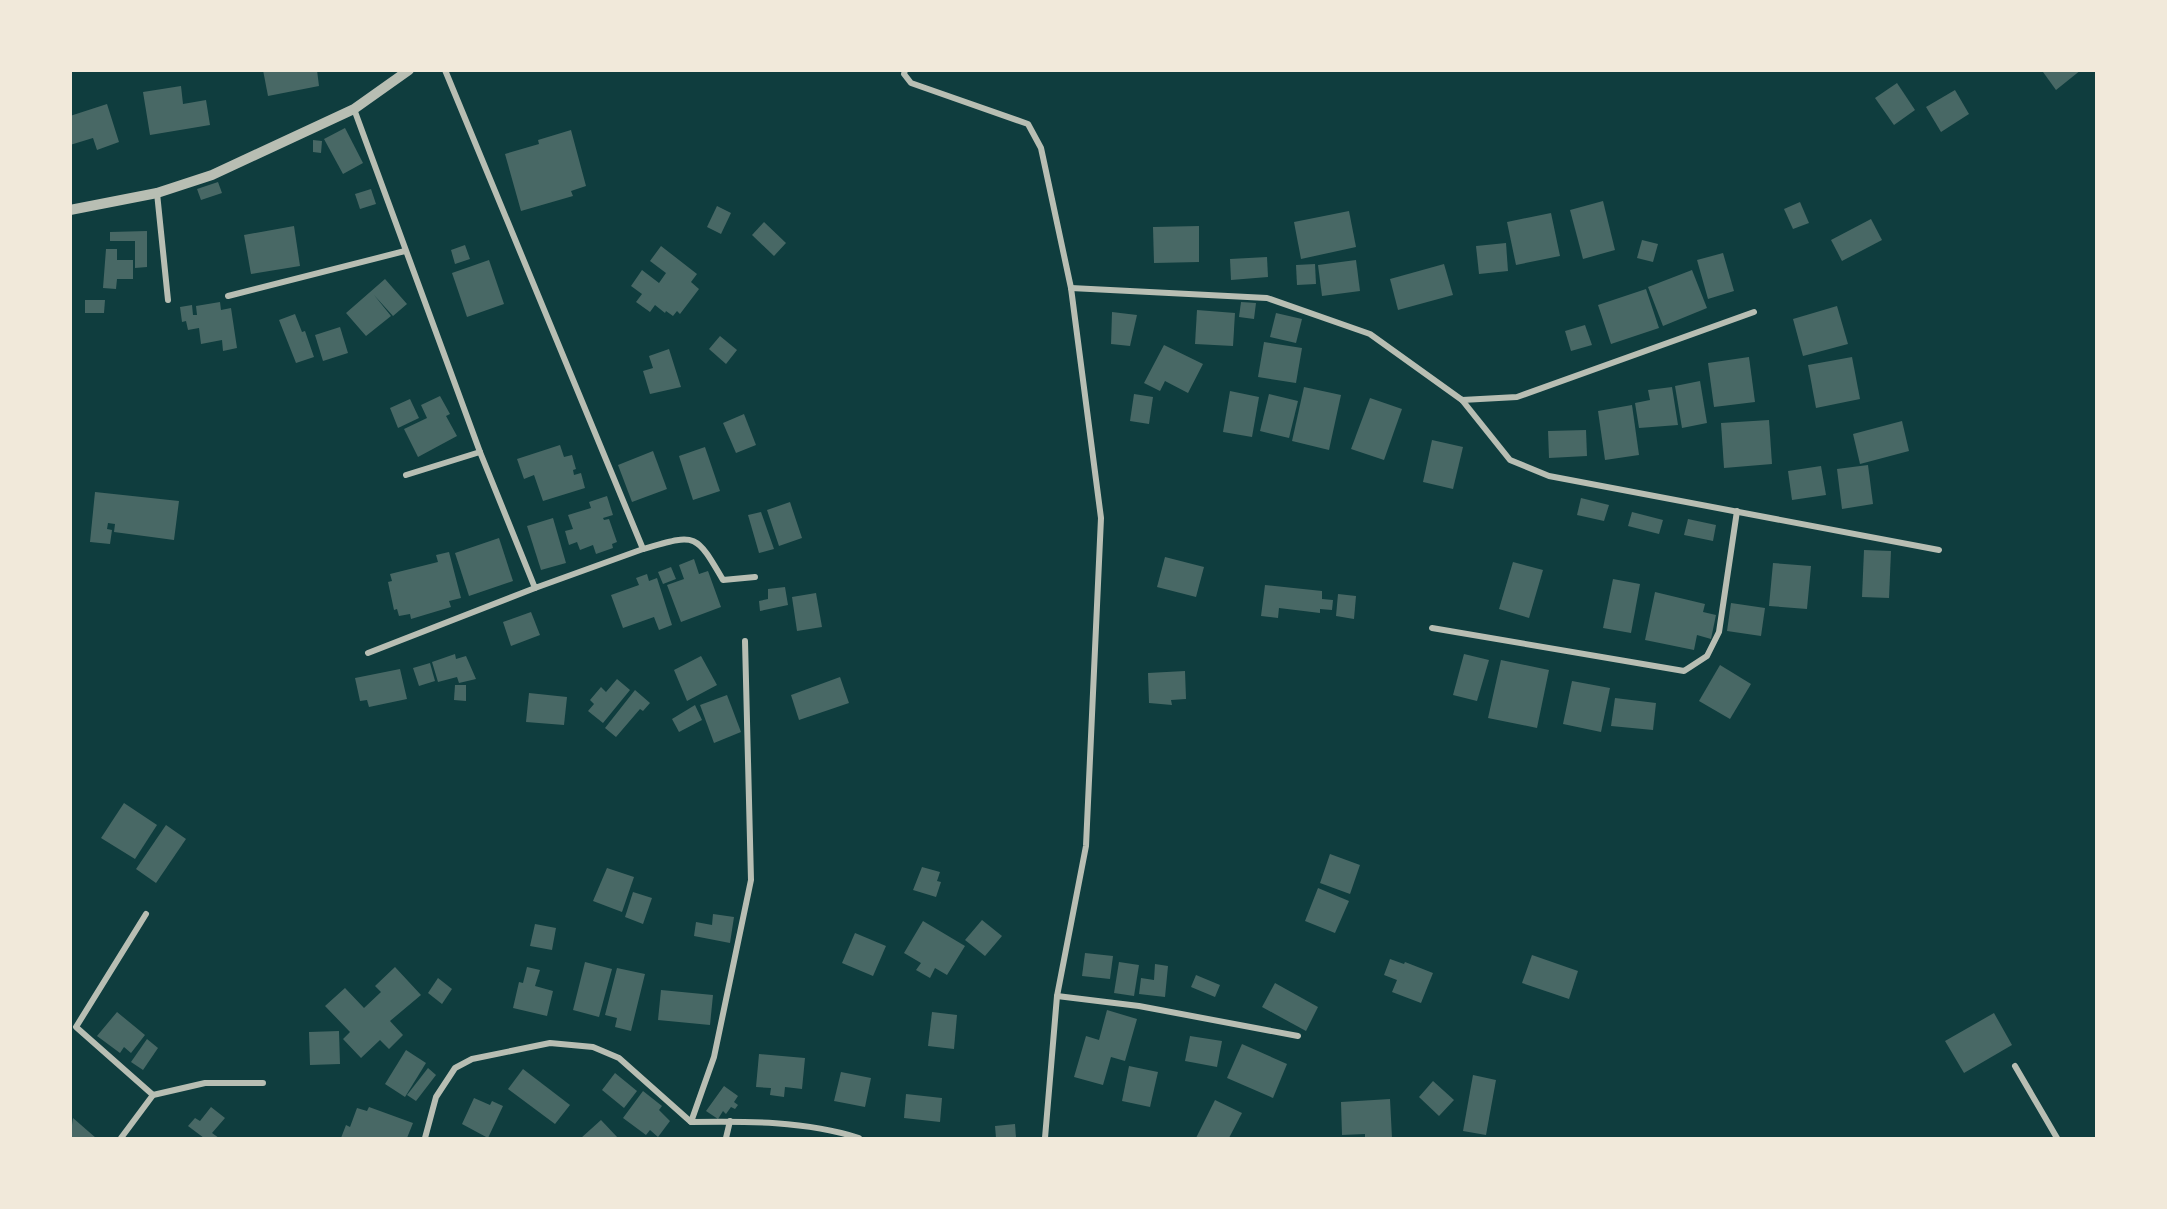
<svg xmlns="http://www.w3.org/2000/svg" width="2167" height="1209" viewBox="0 0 2167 1209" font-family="Arial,sans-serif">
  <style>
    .building { fill: #486865 }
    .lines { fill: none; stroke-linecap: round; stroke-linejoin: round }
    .minor { stroke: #b8beb3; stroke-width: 6 }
    .tertiary { stroke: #b8beb3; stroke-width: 10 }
  </style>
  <rect width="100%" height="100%" fill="#0f3d3e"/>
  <!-- building -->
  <g class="building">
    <polygon points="263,70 317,70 319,86 268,96"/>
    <polygon points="2045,70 2081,70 2056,90 2043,72"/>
    <polygon points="1897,83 1915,110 1894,125 1875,98"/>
    <polygon points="181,86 183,104 206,100 210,125 150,135 143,92"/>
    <polygon points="1955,90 1969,114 1941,132 1926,107"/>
    <polygon points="107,104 119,142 97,150 93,138 70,145 70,116"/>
    <polygon points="345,128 363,163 343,174 324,139"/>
    <polygon points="571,130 586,186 571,191 573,196 521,211 505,154 539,144 538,140"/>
    <polygon points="313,140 322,141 321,153 313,152"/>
    <polygon points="218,182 222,193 201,200 197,189"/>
    <polygon points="371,189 376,204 360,209 355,194"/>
    <polygon points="1603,201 1615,250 1583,259 1570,210"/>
    <polygon points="1800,202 1809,223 1793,229 1784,209"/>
    <polygon points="717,206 731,213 721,234 707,227"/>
    <polygon points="1349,211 1356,247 1301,259 1294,222"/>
    <polygon points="1551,213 1560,256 1516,265 1507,222"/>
    <polygon points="1871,219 1882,240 1842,261 1831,240"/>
    <polygon points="764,222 786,243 774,256 752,235"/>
    <polygon points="294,226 300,266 251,274 244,235"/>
    <polygon points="1199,226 1199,262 1154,263 1153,227"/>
    <polygon points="147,231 147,267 135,268 135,241 110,241 110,232"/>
    <polygon points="1642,240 1658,244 1653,262 1637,258"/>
    <polygon points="1506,243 1508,271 1479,274 1476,246"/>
    <polygon points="465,245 470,259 455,264 451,250"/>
    <polygon points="661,246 697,274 691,282 699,289 680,314 677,311 673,316 666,311 665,313 655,305 650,312 636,302 642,294 631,286 642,270 659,283 666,273 650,261"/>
    <polygon points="106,249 117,249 117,260 133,260 133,279 117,279 116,289 103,288"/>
    <polygon points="1723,253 1734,291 1708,299 1697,260"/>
    <polygon points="1267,257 1268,277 1231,280 1230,259"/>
    <polygon points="489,260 504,304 467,317 452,273"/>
    <polygon points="1356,260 1360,291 1322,296 1318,265"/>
    <polygon points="1315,264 1316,284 1297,285 1296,265"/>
    <polygon points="1444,264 1453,295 1398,310 1390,279"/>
    <polygon points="1692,270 1707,308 1663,326 1648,287"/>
    <polygon points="385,279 407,304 393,316 374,295 391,316 366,336 346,313"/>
    <polygon points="1646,289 1659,328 1611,344 1598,305"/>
    <polygon points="85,300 105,300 104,313 85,313"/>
    <polygon points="220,302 221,310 231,308 237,348 223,351 222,340 201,344 199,328 188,330 186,321 182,322 180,307 192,305 193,315 197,315 196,306"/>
    <polygon points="1241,302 1256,303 1254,319 1239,317"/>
    <polygon points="1837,306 1848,344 1803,356 1793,319"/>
    <polygon points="1197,310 1235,313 1233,346 1195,344"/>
    <polygon points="1112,312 1137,315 1130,346 1111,344"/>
    <polygon points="1276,313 1302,319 1296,343 1270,337"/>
    <polygon points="295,314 302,332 305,331 314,357 296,363 279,320"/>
    <polygon points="1585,325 1592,345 1571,351 1565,331"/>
    <polygon points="340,327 348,353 323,361 315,335"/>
    <polygon points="720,336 737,350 726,364 709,349"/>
    <polygon points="1264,342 1302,348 1296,383 1258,377"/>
    <polygon points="1164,345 1203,364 1188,393 1165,381 1160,391 1144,383"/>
    <polygon points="669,349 681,387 650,394 643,371 653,368 649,356"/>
    <polygon points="1749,357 1755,402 1714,407 1708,363"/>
    <polygon points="1852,357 1860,399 1816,408 1808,365"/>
    <polygon points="1700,381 1707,423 1682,428 1675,386"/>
    <polygon points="1304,387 1341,395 1329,450 1292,441"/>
    <polygon points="1672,387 1678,425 1639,428 1635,403 1650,400 1648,390"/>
    <polygon points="1230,391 1259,397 1252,437 1223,432"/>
    <polygon points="1134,394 1153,397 1149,424 1130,421"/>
    <polygon points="1269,394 1298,401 1289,438 1260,431"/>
    <polygon points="440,396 450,414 446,416 457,436 418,457 404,429 427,418 421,405"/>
    <polygon points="1370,398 1402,409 1384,460 1351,449"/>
    <polygon points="410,399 419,418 398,428 390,408"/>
    <polygon points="1632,405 1639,455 1605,460 1598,411"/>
    <polygon points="744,414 756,445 736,453 723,423"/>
    <polygon points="1769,420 1772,464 1724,468 1721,423"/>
    <polygon points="1902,421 1909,451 1860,464 1853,434"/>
    <polygon points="1586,430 1587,456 1549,458 1548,431"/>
    <polygon points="1432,440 1463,447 1453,489 1423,482"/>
    <polygon points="560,445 564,457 572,455 576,469 573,470 574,475 581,473 585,488 543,501 534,475 524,479 517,459"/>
    <polygon points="705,447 720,491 693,500 679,456"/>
    <polygon points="653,451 667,489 632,502 618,465"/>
    <polygon points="1868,465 1873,504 1842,509 1837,469"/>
    <polygon points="1821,466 1826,495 1792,500 1788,471"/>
    <polygon points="95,492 179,501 174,540 114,532 115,524 108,523 107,529 112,530 110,544 90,542"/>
    <polygon points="607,496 613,515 603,518 604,520 609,519 617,542 612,544 613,548 596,554 593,545 580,550 577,542 569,545 565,531 573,529 568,515 591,508 589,502"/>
    <polygon points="1581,498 1609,505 1604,521 1577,515"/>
    <polygon points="790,502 802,538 779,546 767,510"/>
    <polygon points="761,512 774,549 759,553 748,515"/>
    <polygon points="1632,512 1663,520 1659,534 1628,526"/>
    <polygon points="553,518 566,563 541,570 527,526"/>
    <polygon points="1688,519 1716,525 1713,541 1684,535"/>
    <polygon points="499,538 513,581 469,596 455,553"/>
    <polygon points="1864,550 1891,551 1889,598 1862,597"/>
    <polygon points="449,552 461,598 449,601 451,607 411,619 410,614 399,616 397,609 394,610 388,582 392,581 390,574 438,562 436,555"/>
    <polygon points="1165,557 1204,567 1196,597 1157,587"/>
    <polygon points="694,559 699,574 708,571 721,607 681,622 667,585 684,579 679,565"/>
    <polygon points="1513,562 1543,570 1529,618 1499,609"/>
    <polygon points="1773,563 1811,566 1807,609 1769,606"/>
    <polygon points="671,567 676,579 663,584 658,572"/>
    <polygon points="647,574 649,581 657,578 672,625 659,630 654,617 623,628 611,595 639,585 636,578"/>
    <polygon points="1613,579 1640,584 1631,633 1603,628"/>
    <polygon points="1265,585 1322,591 1322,599 1333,600 1332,610 1320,609 1320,613 1279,608 1278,618 1261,616"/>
    <polygon points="785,587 788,605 760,611 759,601 768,599 768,589"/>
    <polygon points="1655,592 1705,604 1703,612 1716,615 1711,639 1697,635 1694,650 1645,640"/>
    <polygon points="816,593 822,627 797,631 792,597"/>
    <polygon points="1338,594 1356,596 1354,619 1336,616"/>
    <polygon points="1731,603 1765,608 1761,636 1727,631"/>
    <polygon points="531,612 540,635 511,646 503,622"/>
    <polygon points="455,654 456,659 466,656 476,679 459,683 457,677 438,682 432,662"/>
    <polygon points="1464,654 1489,660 1477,701 1453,695"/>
    <polygon points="701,656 717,685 687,701 674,670"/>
    <polygon points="1501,660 1549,670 1537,728 1488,718"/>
    <polygon points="430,663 435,681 419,686 413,668"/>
    <polygon points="1720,665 1751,684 1730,719 1699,701"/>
    <polygon points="400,669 407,699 369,707 367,700 360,701 355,678"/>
    <polygon points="1185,671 1186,699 1171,700 1172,705 1149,703 1148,673"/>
    <polygon points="840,677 849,703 799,720 791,695"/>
    <polygon points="617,679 630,690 603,723 588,711 594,704 590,700 601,687 606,692"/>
    <polygon points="1572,681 1610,688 1601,732 1563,724"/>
    <polygon points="455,685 466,685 466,701 454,700"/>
    <polygon points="635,690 650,703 643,711 640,709 616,737 605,728"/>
    <polygon points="529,693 567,697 564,725 526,722"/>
    <polygon points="727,695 741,732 714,743 700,705"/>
    <polygon points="1615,698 1656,703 1653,730 1611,726"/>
    <polygon points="695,705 702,720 679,732 672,719"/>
    <polygon points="124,803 157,825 135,859 101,838"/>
    <polygon points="166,825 186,839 156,883 136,869"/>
    <polygon points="1330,854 1360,865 1350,894 1320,883"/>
    <polygon points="922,867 940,872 937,881 941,882 936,897 913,890"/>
    <polygon points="607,868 634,877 622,912 593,901"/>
    <polygon points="1318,888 1349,901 1335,933 1305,921"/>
    <polygon points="633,892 652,898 643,924 625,917"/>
    <polygon points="713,914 734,917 730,943 694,936 696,922 712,925"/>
    <polygon points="982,920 1002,936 985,956 965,940"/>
    <polygon points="923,921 965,946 947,975 935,968 930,978 916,970 921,963 904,953"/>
    <polygon points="535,924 556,928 552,950 530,946"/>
    <polygon points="855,933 886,946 873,976 842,963"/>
    <polygon points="1085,953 1113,956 1110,979 1082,976"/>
    <polygon points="1532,955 1578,971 1569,999 1522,983"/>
    <polygon points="1390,959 1404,964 1405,962 1433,973 1421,1003 1392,992 1397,980 1384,975"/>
    <polygon points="585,962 612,969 599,1017 573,1010"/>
    <polygon points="1119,962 1139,965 1134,996 1114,993"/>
    <polygon points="1155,964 1168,966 1165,997 1139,994 1141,978 1154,980"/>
    <polygon points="395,967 421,995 390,1021 403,1035 389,1049 380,1040 361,1058 343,1039 350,1032 325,1006 345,988 364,1008 381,992 375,986"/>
    <polygon points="527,967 540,970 535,986 553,991 547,1016 513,1008 519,982 523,983"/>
    <polygon points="617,968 645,974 631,1031 615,1027 617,1018 605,1015"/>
    <polygon points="1196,975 1220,985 1215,997 1191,987"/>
    <polygon points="438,978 452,989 442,1004 428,993"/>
    <polygon points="1275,983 1318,1007 1306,1031 1262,1007"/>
    <polygon points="661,990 713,995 710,1025 658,1020"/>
    <polygon points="1107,1010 1137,1019 1125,1061 1111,1057 1103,1085 1074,1077 1086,1036 1099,1040"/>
    <polygon points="117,1012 145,1035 131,1053 124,1047 120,1053 97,1036"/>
    <polygon points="932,1012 957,1015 954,1049 928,1046"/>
    <polygon points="1994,1013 2012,1045 1964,1073 1945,1041"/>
    <polygon points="339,1031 340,1064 310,1065 309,1032"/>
    <polygon points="1190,1036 1222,1041 1217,1067 1185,1061"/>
    <polygon points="147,1039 158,1048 143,1070 131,1062"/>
    <polygon points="1242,1044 1287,1064 1273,1098 1227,1078"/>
    <polygon points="406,1050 426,1063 405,1097 385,1084"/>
    <polygon points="759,1054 805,1058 802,1089 785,1087 784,1097 770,1095 771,1088 756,1087"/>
    <polygon points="1129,1066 1158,1072 1150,1107 1122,1101"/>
    <polygon points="428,1068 436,1075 416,1101 407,1095"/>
    <polygon points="523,1069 570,1105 555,1124 508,1089"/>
    <polygon points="841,1072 871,1078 865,1107 834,1101"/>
    <polygon points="615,1073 637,1091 624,1108 602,1090"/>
    <polygon points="1473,1075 1496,1080 1486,1135 1463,1131"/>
    <polygon points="1433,1081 1454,1100 1439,1116 1419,1097"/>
    <polygon points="724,1086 738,1096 734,1102 738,1105 735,1109 731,1107 726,1114 723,1111 718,1119 706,1111"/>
    <polygon points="643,1091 662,1106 659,1110 670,1121 658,1137 650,1130 646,1135 623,1118"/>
    <polygon points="906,1094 942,1098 940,1122 904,1118"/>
    <polygon points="474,1098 490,1105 492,1101 503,1106 488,1138 462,1124"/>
    <polygon points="1390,1099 1392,1138 1365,1138 1365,1134 1342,1135 1341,1102"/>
    <polygon points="1215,1100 1242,1113 1229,1138 1196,1138"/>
    <polygon points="211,1107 225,1118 212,1133 219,1138 204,1138 188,1126 195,1118 200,1121"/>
    <polygon points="369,1107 413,1123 407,1138 341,1138 346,1125 350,1127 357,1108 367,1111"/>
    <polygon points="73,1118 96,1138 70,1138"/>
    <polygon points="601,1120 618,1138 581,1138"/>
    <polygon points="1015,1124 1016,1138 996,1138 995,1126"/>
  </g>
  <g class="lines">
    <!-- minor -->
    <g class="minor">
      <polyline points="905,70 904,74 911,83 1028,124 1041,148 1071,288 1101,518 1086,846 1057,996 1045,1138"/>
      <polyline points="354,109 480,452 535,588 643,549 445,70"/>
      <polyline points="157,193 168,300"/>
      <polyline points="1071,288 1267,298 1370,334 1462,400 1517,397 1754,312"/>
      <polyline points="228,296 405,251"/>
      <polyline points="1462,400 1510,460 1549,476 1939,550"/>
      <polyline points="406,475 480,452"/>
      <path d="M 643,549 C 696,534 695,532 723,580 L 755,577"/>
      <polyline points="1432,628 1684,671 1707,656 1719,632 1737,511"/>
      <polyline points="368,653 535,588"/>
      <polyline points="146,914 76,1027 153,1095"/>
      <polyline points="1057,996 1139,1006 1298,1036"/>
      <polyline points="2015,1066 2057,1138"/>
      <polyline points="691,1122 714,1057 751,880 745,641"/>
      <polyline points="121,1138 153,1095 205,1083 263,1083"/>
      <path d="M 425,1138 L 436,1097 L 455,1068 L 472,1059 L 550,1043 L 593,1047 L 619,1058 L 691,1122 C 746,1121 806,1121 859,1138"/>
      <polyline points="726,1138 730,1121"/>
    </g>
    <!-- tertiary -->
    <polyline class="tertiary" points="70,210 157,193 212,175 354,109 409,70"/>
  </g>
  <!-- border -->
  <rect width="2167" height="1209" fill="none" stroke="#f1e9da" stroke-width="144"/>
</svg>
